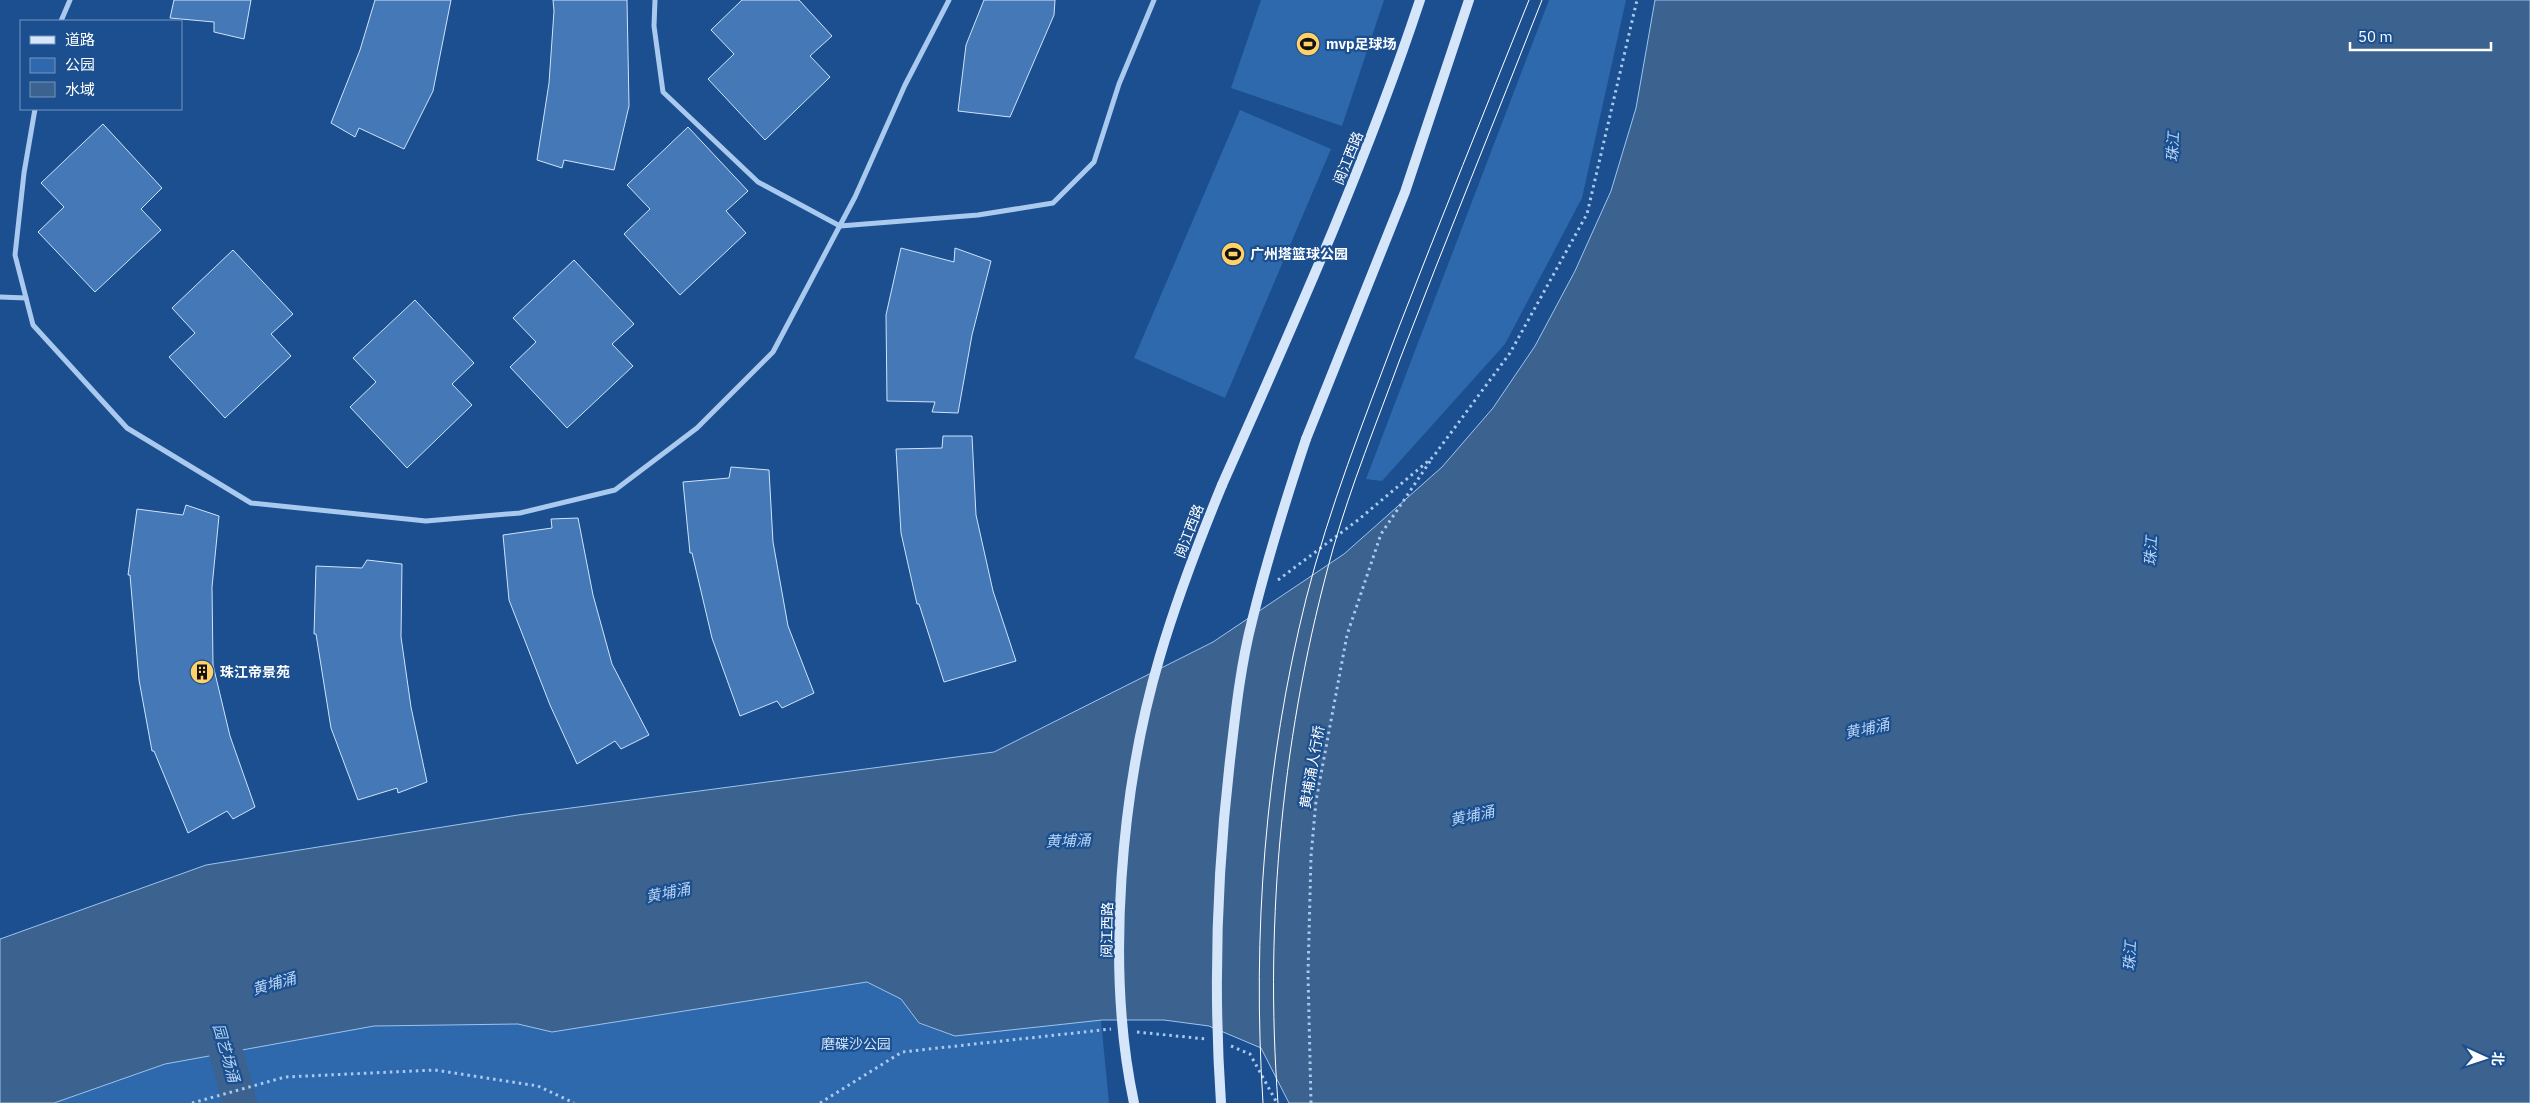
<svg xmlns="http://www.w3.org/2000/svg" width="2530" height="1103" viewBox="0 0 2530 1103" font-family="'IBM Plex Sans','Noto Sans SC',sans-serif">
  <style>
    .green { fill: #2e69ad }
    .water { fill: #3c6290; stroke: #9cc4f0 }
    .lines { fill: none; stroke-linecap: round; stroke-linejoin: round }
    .river { stroke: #3c6290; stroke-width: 34 }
    .building { fill: #4478b7; stroke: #cfe3fa }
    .path { stroke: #a9c9ee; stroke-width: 3; stroke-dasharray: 2.5 4; stroke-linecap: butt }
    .street { stroke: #a9c9ee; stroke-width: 5 }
    .secondary { stroke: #d6e6fa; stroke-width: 10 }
    .tram { stroke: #fff; stroke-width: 1 }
    .secondary-bridge { stroke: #d6e6fa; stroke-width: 10 }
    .labels { text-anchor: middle; stroke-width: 4.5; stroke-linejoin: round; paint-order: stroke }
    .poi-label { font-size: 14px; font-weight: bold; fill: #fff; stroke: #1b4f8f; text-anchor: start }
    .street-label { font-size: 14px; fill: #fff; stroke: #1b4f8f }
    .park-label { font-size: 14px; fill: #cfe3fa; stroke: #1b4f8f }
    .water-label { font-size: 15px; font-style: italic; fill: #b5d3f5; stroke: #1b4f8f }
  </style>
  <rect width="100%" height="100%" fill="#1b4f8f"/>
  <!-- green -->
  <g class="green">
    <polygon points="1261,0 1384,0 1342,126 1231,88"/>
    <polygon points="1549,0 1626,0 1582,198 1505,344 1382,481 1366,479"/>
    <polygon points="1240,110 1331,149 1225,398 1134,358"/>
    <polygon points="867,982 901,999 919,1024 955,1036 1101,1020 1109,1103 54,1103 165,1064 374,1026 518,1024 552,1032"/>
  </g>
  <!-- water -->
  <polygon class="water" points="1655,0 2530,0 2530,1103 1289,1103 1261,1048 1209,1026 1164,1020 1102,1020 955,1036 919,1023 901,999 867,982 552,1032 518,1024 374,1026 165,1064 54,1103 0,1103 0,939 3,938 206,865 518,815 994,752 1213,642 1344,554 1442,467 1493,408 1535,346 1575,271 1611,191 1636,108"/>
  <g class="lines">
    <!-- river -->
    <polyline class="river" points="214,1009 240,1103"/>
  </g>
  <!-- building -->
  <g class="building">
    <polygon points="174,0 251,0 244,39 214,32 214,22 170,18"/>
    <polygon points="375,0 451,0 433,91 404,149 359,128 355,137 331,123 360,50"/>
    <polygon points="553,0 627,0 629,106 614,170 564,160 562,168 537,160 549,83 554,11"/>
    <polygon points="742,0 799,0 832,36 810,56 830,77 765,140 708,79 734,54 711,30"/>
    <polygon points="984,0 1055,0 1054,15 1010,117 958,111 966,45"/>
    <polygon points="103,124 162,188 141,209 161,230 95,292 38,232 64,207 41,183"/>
    <polygon points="688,127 748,191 726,211 746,233 680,295 624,234 650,209 627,185"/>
    <polygon points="901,248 954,262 955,248 991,261 972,335 958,413 932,412 935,402 887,401 886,315"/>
    <polygon points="233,250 293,314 271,334 291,356 225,418 169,357 195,333 172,308"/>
    <polygon points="574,260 634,324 612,344 633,366 567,428 510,367 536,342 513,318"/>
    <polygon points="415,300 474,363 452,384 472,405 407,468 350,407 376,382 353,358"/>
    <polygon points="943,436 972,436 976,515 993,591 1016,661 944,682 919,604 917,604 901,533 896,449 942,448"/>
    <polygon points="731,467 769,470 773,542 788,626 814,693 782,708 777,701 740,716 712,638 692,553 690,553 683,482 729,478"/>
    <polygon points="186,505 219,516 212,587 213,665 230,736 255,807 233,819 227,811 188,833 154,751 152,751 139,680 130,575 128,575 137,509 183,515"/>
    <polygon points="578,518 593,595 612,664 649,735 621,749 615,741 577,764 550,705 509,600 503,535 552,528 551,519"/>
    <polygon points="367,560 402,564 401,637 411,707 427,782 398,793 397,788 358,800 331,728 316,634 314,634 316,566 362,568"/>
  </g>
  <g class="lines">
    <!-- path -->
    <g class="path">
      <polyline points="1278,580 1358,520 1433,457 1510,353 1587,214 1637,0"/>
      <polyline points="1137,1032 1206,1039"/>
      <polyline points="1231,1046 1250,1054 1277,1103"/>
      <polyline points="192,1103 285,1077 435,1070 538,1086 574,1103"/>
      <polyline points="820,1103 902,1052 1111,1029"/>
      <polyline points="1311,1103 1308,974 1311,856 1316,801 1347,635 1381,534 1431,460"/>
    </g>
    <!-- street -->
    <g class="street">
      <polyline points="655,0 654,26 663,92 758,182 840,226 978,215 1053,203 1094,162 1119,84 1154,0"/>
      <polyline points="61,21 70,0"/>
      <polyline points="35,109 24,173 15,255 33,325 127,428 251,503 426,521 520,513 615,490 697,428 773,352 855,197 905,85 949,0"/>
      <polyline points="0,297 26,298"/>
    </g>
    <!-- secondary -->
    <g class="secondary">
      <polyline points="1306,439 1405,192 1469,0"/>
      <path d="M 1222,485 C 1293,325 1365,166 1420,0"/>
    </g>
    <!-- tram -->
    <g class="tram">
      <path d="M 1263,1103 C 1252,934 1265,764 1306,599 C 1329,508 1364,420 1397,332 C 1440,221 1485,110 1529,0"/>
      <path d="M 1278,1103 C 1264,919 1283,727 1333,549 C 1351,485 1377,422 1400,359 C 1446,239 1495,120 1542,0"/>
    </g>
    <!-- secondary-bridge -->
    <g class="secondary-bridge">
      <path d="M 1134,1103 C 1105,968 1121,787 1160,656 C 1177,598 1199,541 1222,485"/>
      <path d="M 1221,1103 C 1213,986 1217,868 1231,752 C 1236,708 1241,664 1252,621 C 1267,560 1286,499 1306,439"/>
    </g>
  </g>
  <!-- icons -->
  <defs>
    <g id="stadium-disc" transform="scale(1.25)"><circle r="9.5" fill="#ffd166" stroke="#1b4f8f"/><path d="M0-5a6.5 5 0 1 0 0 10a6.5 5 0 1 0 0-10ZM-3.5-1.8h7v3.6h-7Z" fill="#111"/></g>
    <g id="building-disc" transform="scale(1.25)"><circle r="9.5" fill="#ffd166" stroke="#1b4f8f"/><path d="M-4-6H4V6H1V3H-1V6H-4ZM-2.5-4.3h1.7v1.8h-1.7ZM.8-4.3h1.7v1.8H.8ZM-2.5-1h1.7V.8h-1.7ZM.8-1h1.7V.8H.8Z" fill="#111"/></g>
  </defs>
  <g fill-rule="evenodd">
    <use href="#stadium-disc" x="1308" y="44"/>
    <use href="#stadium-disc" x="1233" y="254"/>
    <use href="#building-disc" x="202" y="672"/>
  </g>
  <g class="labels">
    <!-- poi labels -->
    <g class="poi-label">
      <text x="1326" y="49">mvp足球场</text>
      <text x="1250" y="259">广州塔篮球公园</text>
      <text x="220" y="677">珠江帝景苑</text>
    </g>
    <!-- street labels -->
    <g class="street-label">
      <text transform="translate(1348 158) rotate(-68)" y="5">阅江西路</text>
      <text transform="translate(1189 531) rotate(-69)" y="5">阅江西路</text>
      <text transform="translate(1312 767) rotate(-80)" y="5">黄埔涌人行桥</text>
      <text transform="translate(1107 930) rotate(-89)" y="5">阅江西路</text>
    </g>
    <!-- park labels -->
    <g class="park-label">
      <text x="856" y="1049">磨碟沙公园</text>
    </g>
    <!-- water labels -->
    <g class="water-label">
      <text transform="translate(2173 147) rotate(-87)" y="5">珠江</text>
      <text transform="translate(2151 551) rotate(-87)" y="5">珠江</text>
      <text transform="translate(1867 729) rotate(-12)" y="5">黄埔涌</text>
      <text transform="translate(1472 816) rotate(-12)" y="5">黄埔涌</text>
      <text transform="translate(1068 841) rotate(-2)" y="5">黄埔涌</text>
      <text transform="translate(668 893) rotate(-11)" y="5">黄埔涌</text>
      <text transform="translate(2130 956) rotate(-87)" y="5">珠江</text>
      <text transform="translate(274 984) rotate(-16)" y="5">黄埔涌</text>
      <text transform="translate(226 1053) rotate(74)" y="5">园艺场涌</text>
    </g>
  </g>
  <!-- legend -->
  <rect x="20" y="20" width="162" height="90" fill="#1b4f8f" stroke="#7695bc"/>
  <rect x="30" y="36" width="25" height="8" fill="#d6e6fa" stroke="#7695bc"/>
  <text x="65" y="45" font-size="15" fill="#ffffff">道路</text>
  <rect x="30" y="58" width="25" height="15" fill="#2e69ad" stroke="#7695bc"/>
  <text x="65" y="70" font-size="15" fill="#ffffff">公园</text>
  <rect x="30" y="82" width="25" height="15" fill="#3c6290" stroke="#7695bc"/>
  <text x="65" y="95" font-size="15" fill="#ffffff">水域</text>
  <!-- north arrow -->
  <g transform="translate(2485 1058) rotate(93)" stroke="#1b4f8f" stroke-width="4" paint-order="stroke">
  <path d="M0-4L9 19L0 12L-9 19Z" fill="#ffffff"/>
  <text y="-8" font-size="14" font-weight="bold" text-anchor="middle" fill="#ffffff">北</text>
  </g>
  <!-- scale -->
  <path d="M2350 42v8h141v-8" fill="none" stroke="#ffffff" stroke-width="2.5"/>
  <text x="2358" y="42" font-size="15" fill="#ffffff" stroke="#1b4f8f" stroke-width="4" paint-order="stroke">50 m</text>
</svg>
